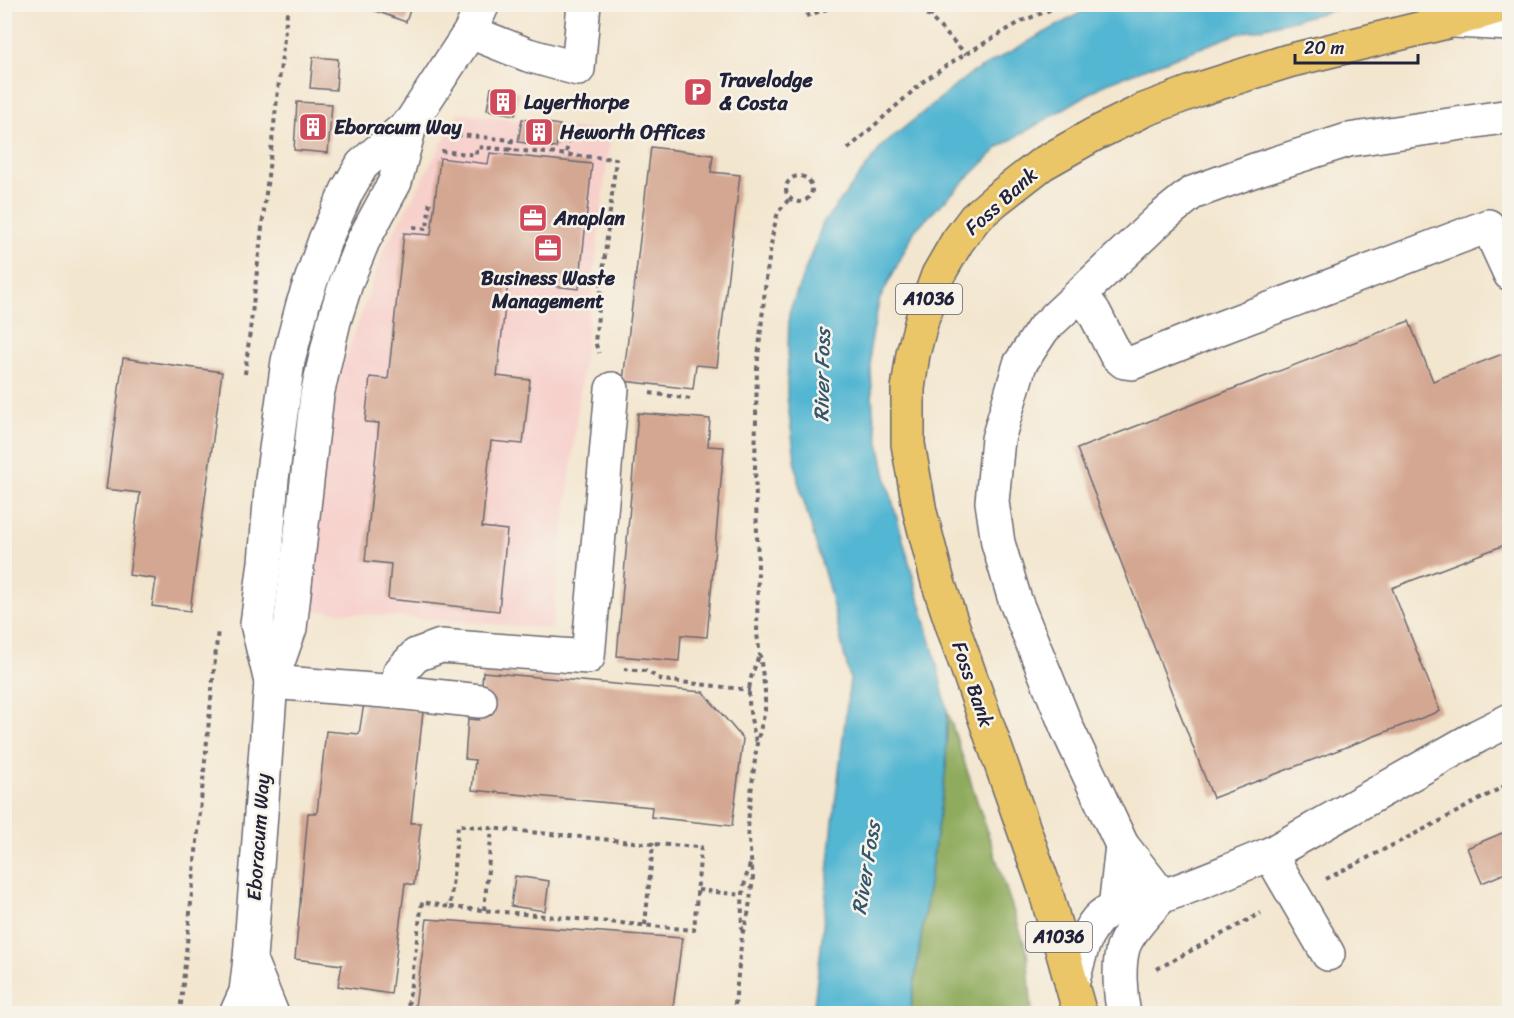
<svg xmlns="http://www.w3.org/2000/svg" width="1514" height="1018" viewBox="0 0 1514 1018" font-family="Sriracha,sans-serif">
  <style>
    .built { fill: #f7d0cc }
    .forest { fill: #8fab5d; stroke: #58664c; stroke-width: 1.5 }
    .water { fill: #53b6d2; stroke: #3a6c86; stroke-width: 1.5 }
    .building { fill: #d4a792 }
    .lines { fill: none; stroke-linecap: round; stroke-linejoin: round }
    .minor-casing { stroke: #6b676f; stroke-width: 36 }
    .major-casing { stroke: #6b676f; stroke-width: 36 }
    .path { stroke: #6b676f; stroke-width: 4; stroke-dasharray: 4.5 4.5; stroke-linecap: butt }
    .minor { stroke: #fff; stroke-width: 33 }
    .major { stroke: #eac669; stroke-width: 33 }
    .labels { text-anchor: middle; stroke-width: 5; stroke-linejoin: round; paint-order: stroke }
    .shield { fill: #f7f3e8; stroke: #62616f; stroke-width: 1.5 }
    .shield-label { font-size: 18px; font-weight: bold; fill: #22223b }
    .poi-label { font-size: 20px; font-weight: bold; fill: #22223b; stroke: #f7f3e8; text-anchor: start }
    .street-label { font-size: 20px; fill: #22223b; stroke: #f7f3e8 }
    .water-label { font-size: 21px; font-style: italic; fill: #335670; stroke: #f7f3e8 }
  </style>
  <rect width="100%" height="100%" fill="#f7f3e8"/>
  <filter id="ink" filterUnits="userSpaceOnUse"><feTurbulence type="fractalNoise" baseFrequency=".0167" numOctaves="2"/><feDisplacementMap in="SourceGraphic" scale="12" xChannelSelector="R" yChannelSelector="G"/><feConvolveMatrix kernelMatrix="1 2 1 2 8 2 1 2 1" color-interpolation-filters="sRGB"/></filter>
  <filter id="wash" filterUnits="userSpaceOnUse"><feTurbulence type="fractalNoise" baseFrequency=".008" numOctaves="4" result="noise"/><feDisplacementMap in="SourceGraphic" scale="24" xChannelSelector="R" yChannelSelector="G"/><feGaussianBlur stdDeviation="1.35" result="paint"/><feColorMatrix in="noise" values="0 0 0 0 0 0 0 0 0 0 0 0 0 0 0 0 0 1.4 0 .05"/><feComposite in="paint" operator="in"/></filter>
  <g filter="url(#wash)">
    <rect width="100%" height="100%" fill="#f3e6cf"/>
    <!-- built -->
    <polygon class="built" points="458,113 611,132 552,629 310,610 327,411 384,250"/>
    <!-- forest -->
    <polygon class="forest" points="947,710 1027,952 1032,1013 910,1014 946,768"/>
    <!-- water -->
    <polygon class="water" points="1103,5 1354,5 1237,34 1107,83 999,147 915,230 879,301 870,347 873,412 886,478 935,657 947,710 946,768 910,1013 813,1013 821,948 833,821 850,679 829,589 798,481 787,397 789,313 823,223 883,145 970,74 1082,12"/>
    <g id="blocks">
      <!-- building -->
      <g class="building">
        <polygon points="357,4 412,4 406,22"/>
        <polygon points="313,57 338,59 336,90 310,88"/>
        <polygon points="491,88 519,93 515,115 487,110"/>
        <polygon points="297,102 332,104 328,153 294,150"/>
        <polygon points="522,119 560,125 556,148 518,142"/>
        <polygon points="651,147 713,155 711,172 740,175 717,367 696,365 693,389 623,381"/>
        <polygon points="490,153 592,164 579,289 508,281 497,376 530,380 523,444 491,441 482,527 507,530 499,611 388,599 391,564 365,561 379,423 365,422 370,377 388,379 404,233 431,235 440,158 488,164"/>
        <polygon points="1409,321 1433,381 1510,351 1510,543 1392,588 1440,711 1213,798 1077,449"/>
        <polygon points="123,358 222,372 190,611 152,606 156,579 129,575 140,493 106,489"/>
        <polygon points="638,413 710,419 708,446 724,447 707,637 681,635 679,661 617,656"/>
        <polygon points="483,672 703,692 743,739 732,826 651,817 652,807 472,790 475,760 465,759 468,719 479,720"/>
        <polygon points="364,703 423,712 411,823 421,823 414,885 405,883 391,994 338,986 342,965 295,959 308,813 317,813 326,731 359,734"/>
        <polygon points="1502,833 1510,851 1510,871 1482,883 1467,848"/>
        <polygon points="515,876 549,881 545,911 511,906"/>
        <polygon points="427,919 682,938 673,1008 665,1014 414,1014"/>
      </g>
    </g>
  </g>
  <g filter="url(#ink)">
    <use href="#blocks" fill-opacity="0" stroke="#6b676f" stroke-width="1.5"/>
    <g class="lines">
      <!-- minor casing -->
      <g class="minor-casing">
        <g id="minor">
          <polyline points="1455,21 1510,24"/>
          <polyline points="470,32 528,55 578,69 584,4"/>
          <polyline points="1081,294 1094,312 1116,355 1124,362 1132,363 1212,331 1488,226 1510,274"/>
          <polyline points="271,682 257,624 265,562 272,479 288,361 303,304 325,240 347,191 362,165 411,122 470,32 483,4"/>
          <polyline points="271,682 397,692 400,672 416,655 441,646 588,657 612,389"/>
          <polyline points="397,692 480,701"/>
          <polyline points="1270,854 1478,736 1510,720"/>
          <polyline points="1162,896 1122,845 1067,728 1015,600 998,543 992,502 998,439 1020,364 1043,329 1161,218 1192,193 1255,170 1348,140 1510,116"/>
          <polyline points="1115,909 1122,845"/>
          <polyline points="250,960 272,1014"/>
          <path d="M 1072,985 C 1078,963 1082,938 1097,920 C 1112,903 1142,902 1162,896 C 1198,885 1234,868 1270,854 L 1328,954"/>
          <polyline points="236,1014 246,992 250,958 271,682 290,628 317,395 334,321 347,280 363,241 395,182 411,122"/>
          <path d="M 1124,1014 C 1120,995 1118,966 1123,948 C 1128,931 1150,909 1162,896"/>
        </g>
      </g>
      <!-- major casing -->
      <g class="major-casing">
        <polyline id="major" points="1080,1014 1045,889 955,633 938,582 920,512 908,444 908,389 913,354 923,316 938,275 957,242 975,218 997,199 1042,164 1093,135 1144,110 1200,89 1288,61 1451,21 1508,4"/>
      </g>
      <!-- path -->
      <g class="path">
        <polyline points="912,4 930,17 966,54"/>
        <polyline points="806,16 842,4"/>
        <polyline points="930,17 939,4"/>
        <polyline points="448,134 512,140 510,150"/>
        <polyline points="557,140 568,141 566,155"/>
        <polyline points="848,149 924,81 952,62 1022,21 1065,4"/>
        <polyline points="441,151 476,155 477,147 616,159 595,342 599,353"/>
        <circle cx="799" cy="189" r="13"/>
        <polyline points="413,227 427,229 430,199"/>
        <polyline points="245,374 288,4"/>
        <polyline points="650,393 691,399"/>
        <polyline points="624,669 646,671 662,680 750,690"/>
        <path d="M 756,741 C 751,720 746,700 751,678 C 753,670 757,663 759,655"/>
        <polyline points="1326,879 1440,821 1510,783"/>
        <polyline points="698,890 742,895"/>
        <polyline points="484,910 492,828"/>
        <polyline points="645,925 653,844 458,825 450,907 694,930 701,847 653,844"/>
        <path d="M 742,931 C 741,907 742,885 751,862"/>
        <polyline points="1157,969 1261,913"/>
        <polyline points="180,1014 218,629"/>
        <polyline points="407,1014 422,902 450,907"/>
        <polyline points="734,1014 742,935 748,915 753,878 748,831 749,810 757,743 765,711 765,691 757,634 758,567 755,468 757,368 766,279 773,232 778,212 790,198"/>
      </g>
      <!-- minor -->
      <use href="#minor" class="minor"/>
      <!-- major -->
      <use href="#major" class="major"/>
    </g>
  </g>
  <!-- icons -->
  <defs>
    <g id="parking-square" transform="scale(1.5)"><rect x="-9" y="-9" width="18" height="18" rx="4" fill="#d1495b" stroke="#f7f3e8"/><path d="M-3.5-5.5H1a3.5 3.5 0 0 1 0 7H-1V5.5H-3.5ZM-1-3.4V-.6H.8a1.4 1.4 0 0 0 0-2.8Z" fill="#fff"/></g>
    <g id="building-square" transform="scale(1.5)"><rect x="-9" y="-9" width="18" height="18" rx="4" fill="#d1495b" stroke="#f7f3e8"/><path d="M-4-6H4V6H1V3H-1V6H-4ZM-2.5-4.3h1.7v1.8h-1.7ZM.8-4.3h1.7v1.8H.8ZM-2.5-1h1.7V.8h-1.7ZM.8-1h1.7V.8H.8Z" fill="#fff"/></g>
    <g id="office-square" transform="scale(1.5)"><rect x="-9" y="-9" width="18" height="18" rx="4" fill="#d1495b" stroke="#f7f3e8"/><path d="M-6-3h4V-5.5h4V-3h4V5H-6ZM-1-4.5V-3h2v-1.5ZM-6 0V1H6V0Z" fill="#fff"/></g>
  </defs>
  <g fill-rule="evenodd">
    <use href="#parking-square" x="698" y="92"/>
    <use href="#building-square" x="503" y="102"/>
    <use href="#building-square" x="313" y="127"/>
    <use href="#building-square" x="539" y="132"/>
    <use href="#office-square" x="533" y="218"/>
    <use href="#office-square" x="548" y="248"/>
  </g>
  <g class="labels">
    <!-- shield labels -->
    <g class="shield">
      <rect x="896" y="284" width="66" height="30" rx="4.5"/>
      <rect x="1026" y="922" width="66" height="30" rx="4.5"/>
    </g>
    <g class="shield-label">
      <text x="929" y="305">A1036</text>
      <text x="1059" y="943">A1036</text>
    </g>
    <!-- poi labels -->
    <g class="poi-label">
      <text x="719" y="87">Travelodge<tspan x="719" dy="23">&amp; Costa</tspan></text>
      <text x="524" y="109">Layerthorpe</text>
      <text x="334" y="134">Eboracum Way</text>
      <text x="560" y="139">Heworth Offices</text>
      <text x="554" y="225">Anaplan</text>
      <text x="548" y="285" text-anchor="middle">Business Waste<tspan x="548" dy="23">Management</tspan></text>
    </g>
    <!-- street labels -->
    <g class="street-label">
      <text transform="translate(1001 201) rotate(-42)" y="7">Foss Bank</text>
      <text transform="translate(973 684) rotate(71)" y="7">Foss Bank</text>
      <text transform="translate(258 837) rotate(-86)" y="7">Eboracum Way</text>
    </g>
    <!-- water labels -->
    <g class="water-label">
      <text transform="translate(822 375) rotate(-89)" y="7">River Foss</text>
      <text transform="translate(866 868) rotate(-81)" y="7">River Foss</text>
    </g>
  </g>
  <!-- margin -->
  <rect width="1514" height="1018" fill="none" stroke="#f7f3e8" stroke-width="24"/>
  <!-- scale -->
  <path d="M1295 54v9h123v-9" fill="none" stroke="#22223b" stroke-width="3"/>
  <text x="1304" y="54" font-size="18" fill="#22223b" stroke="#f7f3e8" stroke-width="4.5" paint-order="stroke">20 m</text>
</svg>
